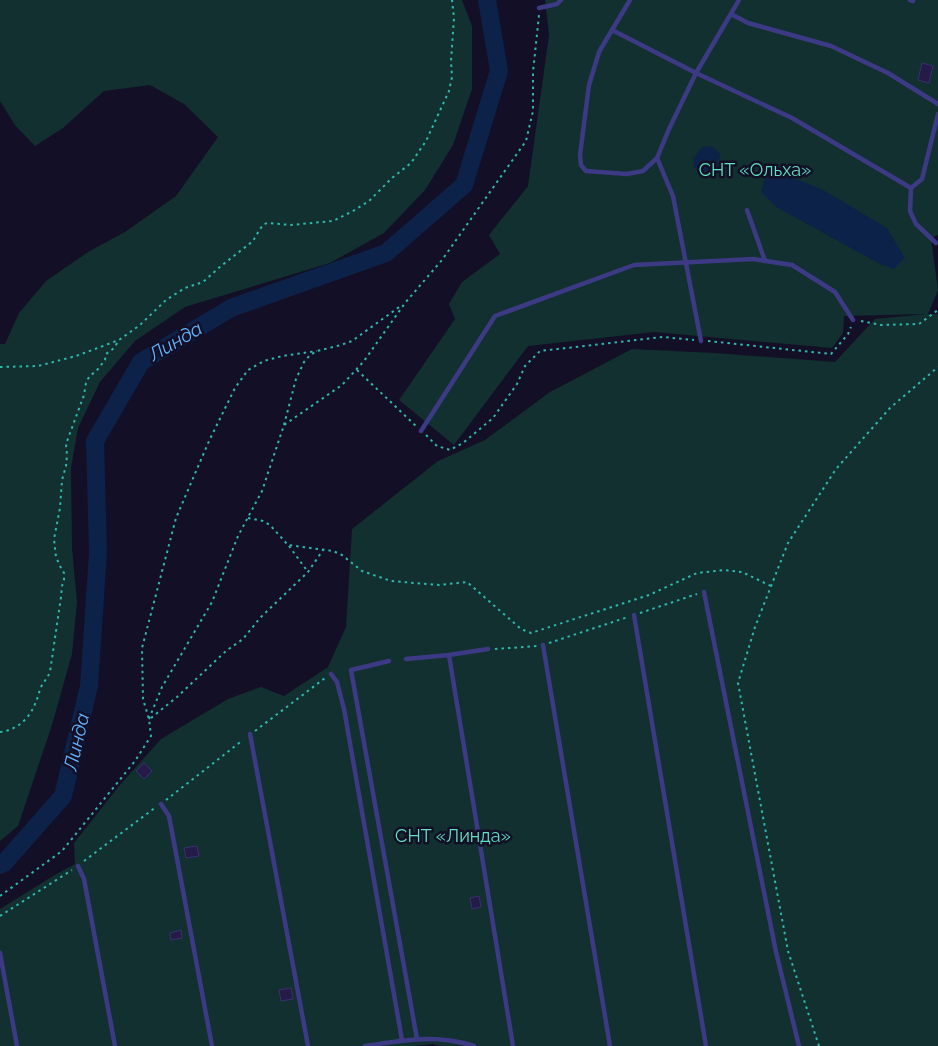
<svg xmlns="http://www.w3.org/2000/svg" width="938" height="1046" viewBox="0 0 938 1046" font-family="Raleway,sans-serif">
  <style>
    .green { fill: #12302f }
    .water { fill: #0c2248 }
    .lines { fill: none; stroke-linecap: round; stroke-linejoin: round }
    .river { stroke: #0c2248; stroke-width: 18 }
    .building { fill: #241b47; stroke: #3b2d73 }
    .path { stroke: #2fb8b0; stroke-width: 2; stroke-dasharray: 2.5 4; stroke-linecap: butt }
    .service { stroke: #3d3a85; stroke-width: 4.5 }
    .labels { text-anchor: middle; stroke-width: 5; stroke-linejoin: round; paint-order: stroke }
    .park-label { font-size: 18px; fill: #5fe0c0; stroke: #130f26 }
    .water-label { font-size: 19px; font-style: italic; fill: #62b6ff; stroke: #130f26 }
  </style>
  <rect width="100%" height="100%" fill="#130f26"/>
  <!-- green -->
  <g class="green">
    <polygon points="0,0 462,0 472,26 472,89 453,145 425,190 384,233 330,263 185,307 135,341 100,382 78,428 71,468 72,548 77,602 72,654 52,725 18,826 0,841 0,344 5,344 19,313 46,281 88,252 125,232 176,196 218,137 184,104 150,85 104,91 63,128 35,146 15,125 0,101"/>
    <polygon points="545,0 938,0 938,235 931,238 938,290 928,314 938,314 938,1046 441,1046 433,1044 415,1046 0,1046 0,909 53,876 75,864 74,843 119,786 161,739 228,699 261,687 284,696 328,667 346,627 352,529 438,461 485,440 550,392 632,349 715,353 835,362 875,319 926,314 844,316 843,333 832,348 654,332 528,346 454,445 399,400 455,319 449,304 462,282 500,254 489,235 528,186 549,35"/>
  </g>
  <!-- water -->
  <g class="water">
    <path d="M 712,146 L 720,154 L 719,164 C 709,172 706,173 694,168 L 693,159 L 702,147 Z"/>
    <polygon points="782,173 823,190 887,228 905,258 894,269 880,264 776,207 761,192 765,178"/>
  </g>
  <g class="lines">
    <!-- river -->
    <polyline class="river" points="0,865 4,863 63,796 89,686 98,553 95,441 141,362 231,308 386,253 464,185 499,71 487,0"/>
  </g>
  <!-- building -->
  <g class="building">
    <polygon points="922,63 933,66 929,83 918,80"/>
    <polygon points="144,763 152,771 144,779 136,771"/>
    <polygon points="197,846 199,856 186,858 184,848"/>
    <polygon points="479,896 481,907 472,909 470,898"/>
    <polygon points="181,930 182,938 171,940 170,933"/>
    <polygon points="291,988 293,999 281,1001 279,990"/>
  </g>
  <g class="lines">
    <!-- path -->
    <g class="path">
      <polyline points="861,321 881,325 919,324 938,310"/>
      <polyline points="708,341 831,354 848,334 851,327"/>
      <polyline points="0,367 38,366 76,356 119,340"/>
      <polyline points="357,370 417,427"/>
      <polyline points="284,425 296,379 304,362 310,355 317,351 341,345 352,341 402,305"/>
      <polyline points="426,435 437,446 450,450 463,443 493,418 517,384 525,366 540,351 663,337 694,340"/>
      <polyline points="248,518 263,521 270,525 288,545 333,551 342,555 362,571 391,581 439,585 467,582 521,629 531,633 649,595 697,573 724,570 742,572 771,586"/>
      <polyline points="289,546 308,572"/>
      <polyline points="640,613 697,594"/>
      <polyline points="549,643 628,617"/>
      <polyline points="495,649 538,646"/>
      <polyline points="151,718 177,697 226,651 243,639 260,618 308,572 323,550"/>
      <polyline points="149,719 162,687 212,602 238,536 262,491 284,425 342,385 364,361 405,303 442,260 526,141 533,111 533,72 539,15"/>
      <polyline points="255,731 325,678"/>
      <path d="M 0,732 C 17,730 29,719 35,704 C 38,698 39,691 42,685 C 45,680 47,679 50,672 L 61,597 L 62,586 L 64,580 L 64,573 L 60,566 L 56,557 L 54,539 L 60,508 L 62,480 L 66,466 L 67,455 L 66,444 L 84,395 L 86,383 L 89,377 L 98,369 L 105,360 L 106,354 L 114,348 L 119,340 L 140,325 L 166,300 L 185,288 L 203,282 L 221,266 L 253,241 L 260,229 L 264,224 L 268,223 L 291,225 L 333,221 L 353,211 L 369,201 L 392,178 L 411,163 L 426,141 L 449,91 L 452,77 L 451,61 L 454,18 L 452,0"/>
      <polyline points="166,800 243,740"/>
      <polyline points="84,861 156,807"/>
      <polyline points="0,896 62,851 135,761 151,736 149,719 143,699 142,648 176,518 209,441 235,388 248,370 264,361 282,356 317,351"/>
      <polyline points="0,916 72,870"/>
      <polyline points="819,1046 788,951 738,683 755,627 788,543 836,469 890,408 938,367"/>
    </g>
    <!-- service -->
    <g class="service">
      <polyline points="739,0 696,73 612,30 599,52 589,85 580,155 581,165 586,171 627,174 643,171 657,158 669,129 696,73 792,118 911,188"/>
      <polyline points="910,0 913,1"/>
      <polyline points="539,8 557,4 561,0"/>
      <polyline points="731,14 748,23 831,46 888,73 938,104"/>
      <polyline points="612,30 630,0"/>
      <polyline points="657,158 673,196 701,341"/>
      <polyline points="747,210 765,261"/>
      <polyline points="936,243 916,224 910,211 911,188 922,179 938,114"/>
      <polyline points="421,431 495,316 634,265 753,259 792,265 835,292 853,320"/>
      <polyline points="704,592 776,952 799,1046"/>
      <polyline points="634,615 706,1046"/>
      <polyline points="543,645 610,1046"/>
      <polyline points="449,655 513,1046"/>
      <polyline points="406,659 449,655 488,649"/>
      <polyline points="389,661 351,670 417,1039"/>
      <polyline points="331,674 337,682 344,709 402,1040"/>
      <polyline points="250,734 308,1046"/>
      <polyline points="161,804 169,816 212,1046"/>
      <polyline points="78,866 84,879 115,1046"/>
      <polyline points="0,953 17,1046"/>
      <path d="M 365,1046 C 403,1040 437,1034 474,1046"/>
    </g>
  </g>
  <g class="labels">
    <!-- park labels -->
    <g class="park-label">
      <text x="755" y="176">СНТ «Ольха»</text>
      <text x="453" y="842">СНТ «Линда»</text>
    </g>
    <!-- water labels -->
    <g class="water-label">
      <text transform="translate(175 341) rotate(-30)" y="7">Линда</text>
      <text transform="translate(76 742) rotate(-77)" y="7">Линда</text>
    </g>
  </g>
</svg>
